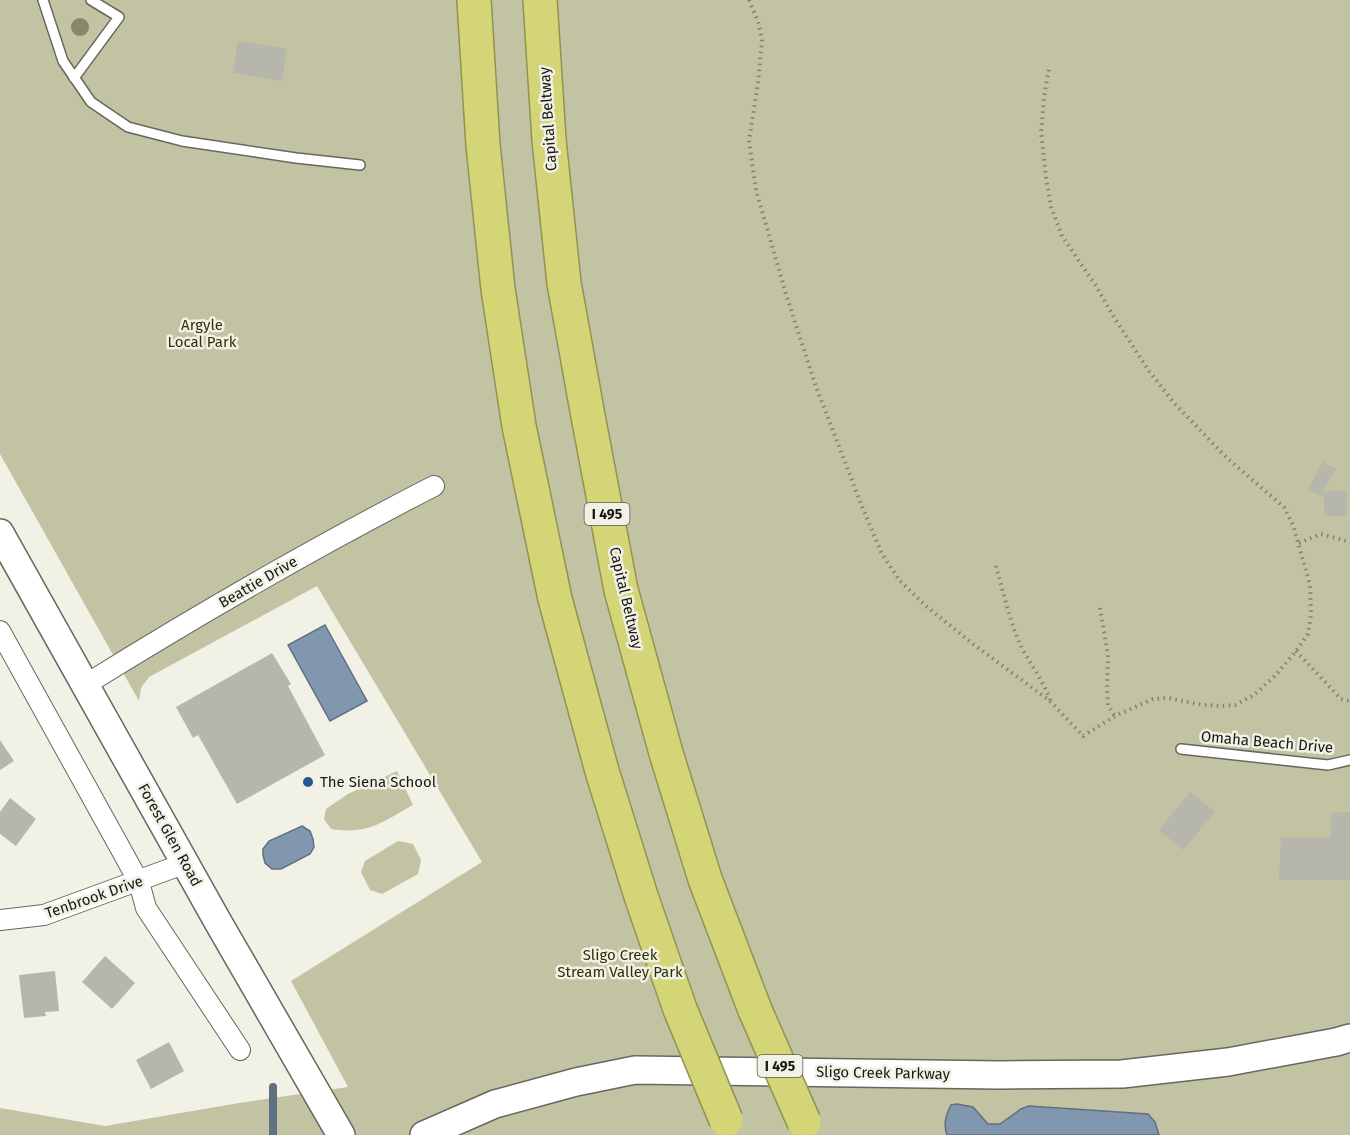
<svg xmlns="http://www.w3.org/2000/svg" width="1350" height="1135" viewBox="0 0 1350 1135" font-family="'Fira Sans',sans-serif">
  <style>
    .green { fill: #c1c3a3 }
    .water { fill: #8196af; stroke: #617080; stroke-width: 1.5 }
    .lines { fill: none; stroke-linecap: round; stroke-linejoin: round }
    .stream { stroke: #617080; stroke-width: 8 }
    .building { fill: #b6b6ac }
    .lane-casing { stroke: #67675e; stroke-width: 12 }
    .street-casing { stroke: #67675e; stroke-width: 22 }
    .secondary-casing { stroke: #67675e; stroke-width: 30 }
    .highway-casing { stroke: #919254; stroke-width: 36 }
    .path { stroke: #81817a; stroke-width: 4; stroke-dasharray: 1.5 4.5; stroke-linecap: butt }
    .lane { stroke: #fff; stroke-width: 9 }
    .street { stroke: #fff; stroke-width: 20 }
    .secondary { stroke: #fff; stroke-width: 27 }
    .highway { stroke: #d3d577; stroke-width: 33 }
    .highway-bridge-casing { stroke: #919254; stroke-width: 36; stroke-linecap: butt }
    .highway-bridge { stroke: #d3d577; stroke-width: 33 }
    .tree { fill: #87876b }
    .poi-dot { fill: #255890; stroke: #f1f1e6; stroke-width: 2 }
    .labels { text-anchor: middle; stroke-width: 5; stroke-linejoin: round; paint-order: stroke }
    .shield { fill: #f1f1e6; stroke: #585853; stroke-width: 1.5 }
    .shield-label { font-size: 14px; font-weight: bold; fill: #171714 }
    .street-label { font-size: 15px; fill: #171714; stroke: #f1f1e6 }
    .park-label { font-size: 15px; fill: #313107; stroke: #f1f1e6 }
    .poi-label { font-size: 15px; fill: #171714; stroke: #f1f1e6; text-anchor: start }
  </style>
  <rect width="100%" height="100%" fill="#f1f1e6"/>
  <!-- green -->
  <g class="green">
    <polygon points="0,0 1350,0 1350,1135 0,1135 0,1108 105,1126 239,1103 348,1087 291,981 482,862 317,586 149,677 141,688 139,701 0,454"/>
    <path d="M 397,771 L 413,805 C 382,822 368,835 331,829 L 324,819 L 326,809 L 348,794 Z"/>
    <polygon points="398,841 413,844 421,860 418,874 382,894 370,890 361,872 365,861"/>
  </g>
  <!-- water -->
  <g class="water">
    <polygon points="325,625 367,701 330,721 288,645"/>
    <polygon points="302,826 310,831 313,839 314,847 310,854 281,869 272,869 265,863 263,855 263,849 269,841"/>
    <path d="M 957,1104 L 973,1107 L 988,1124 L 1000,1124 L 1021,1109 L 1029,1106 L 1148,1114 L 1155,1122 L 1159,1135 L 947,1135 C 943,1124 946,1115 951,1105 Z"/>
  </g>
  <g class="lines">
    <!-- stream -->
    <polyline class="stream" points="273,1087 273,1135"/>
  </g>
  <!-- building -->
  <g class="building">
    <polygon points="238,41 287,49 282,81 233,73"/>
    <polygon points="1323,462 1336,469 1323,491 1347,491 1347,516 1325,516 1323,491 1321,496 1308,489"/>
    <polygon points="272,653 291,684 288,686 325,755 237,804 198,735 193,738 176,707"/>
    <polygon points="0,740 14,761 0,770"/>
    <polygon points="1190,792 1215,812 1183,850 1159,830"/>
    <polygon points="10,798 36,819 16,846 0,834 0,812"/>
    <polygon points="1350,812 1350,880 1279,880 1281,837 1330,838 1331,813"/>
    <polygon points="105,956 135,983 112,1009 82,982"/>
    <polygon points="55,971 59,1011 45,1012 46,1016 24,1018 19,975"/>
    <polygon points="169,1042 184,1071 151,1089 136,1060"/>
  </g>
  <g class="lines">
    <!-- lane casing -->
    <g class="lane-casing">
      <g id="lane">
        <polyline points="43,0 63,61 91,102 128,127 182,141 296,158 360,165"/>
        <polyline points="74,78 119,17 91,0"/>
        <polyline points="1181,749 1328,765 1350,760"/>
      </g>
    </g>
    <!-- street casing -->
    <g class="street-casing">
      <g id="street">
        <polyline points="0,631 139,882 146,908 240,1050"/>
        <path d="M 85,685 C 199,614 315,547 434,486"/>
        <polyline points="0,920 44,915 186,863"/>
      </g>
    </g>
    <!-- secondary casing -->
    <g class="secondary-casing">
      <g id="secondary">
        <polyline points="0,533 218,922 341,1135"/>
        <polyline points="424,1135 495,1104 576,1082 635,1070 999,1075 1122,1074 1228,1062 1336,1042 1350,1038"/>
      </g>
    </g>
    <!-- highway casing -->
    <g class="highway-casing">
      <g id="highway">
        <polyline points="474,0 483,145 498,289 519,426 555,599 602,771 641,896 680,1009"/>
        <polyline points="540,0 549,140 564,283 588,416 621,590 666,753 705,879 755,1010"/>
      </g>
    </g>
    <!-- path -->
    <g class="path">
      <polyline points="749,0 759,24 762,41 758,83 749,141 756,190 786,294 815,384 863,509 882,554 900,581 927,607 973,644 1050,701 1083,736 1115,716 1153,699 1169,698 1196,704 1219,706 1235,705 1254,695 1276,675 1296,651 1308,634 1311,614 1310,585 1293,525 1284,507 1228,459 1174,403 1149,371 1115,319 1096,286 1062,236 1051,207 1046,177 1041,132 1044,97 1049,69"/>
      <polyline points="1299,543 1321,534 1350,542"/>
      <path d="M 996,566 C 1003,591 1009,618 1019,642 C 1028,662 1043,679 1050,700"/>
      <polyline points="1100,608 1108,655 1107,688 1108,705 1115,716"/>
      <polyline points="1296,651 1341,699 1350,701"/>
    </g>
    <!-- lane -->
    <use href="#lane" class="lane"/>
    <!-- street -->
    <use href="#street" class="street"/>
    <!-- secondary -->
    <use href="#secondary" class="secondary"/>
    <!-- highway -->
    <use href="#highway" class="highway"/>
    <!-- highway-bridge casing -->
    <g class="highway-bridge-casing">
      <g id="highway-bridge">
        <polyline points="680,1009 726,1120"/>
        <polyline points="755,1010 804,1122"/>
      </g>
    </g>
    <!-- highway-bridge -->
    <use href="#highway-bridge" class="highway-bridge"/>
  </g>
  <!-- trees -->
  <circle class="tree" cx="80" cy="27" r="9"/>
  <!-- markers -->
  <circle class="poi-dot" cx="308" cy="782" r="6"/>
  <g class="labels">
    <!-- shield labels -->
    <g class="shield">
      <rect x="584.5" y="503" width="45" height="22" rx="4.5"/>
      <rect x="757.5" y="1055" width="45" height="22" rx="4.5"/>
    </g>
    <g class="shield-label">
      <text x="607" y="519">I 495</text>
      <text x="780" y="1071">I 495</text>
    </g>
    <!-- street labels -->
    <g class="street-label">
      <text transform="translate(548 119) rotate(-94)" y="5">Capital Beltway</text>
      <text transform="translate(258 582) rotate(-30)" y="5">Beattie Drive</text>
      <text transform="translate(626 598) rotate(77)" y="5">Capital Beltway</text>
      <text transform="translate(1267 742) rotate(5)" y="5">Omaha Beach Drive</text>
      <text transform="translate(170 835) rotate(61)" y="5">Forest Glen Road</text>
      <text transform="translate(94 897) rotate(-19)" y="5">Tenbrook Drive</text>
      <text transform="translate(883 1073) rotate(1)" y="5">Sligo Creek Parkway</text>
    </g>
    <!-- park labels -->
    <g class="park-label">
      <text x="202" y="330">Argyle<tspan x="202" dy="17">Local Park</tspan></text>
      <text x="620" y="960">Sligo Creek<tspan x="620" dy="17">Stream Valley Park</tspan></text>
    </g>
    <!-- poi labels -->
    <g class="poi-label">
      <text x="320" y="787">The Siena School</text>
    </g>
  </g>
</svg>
